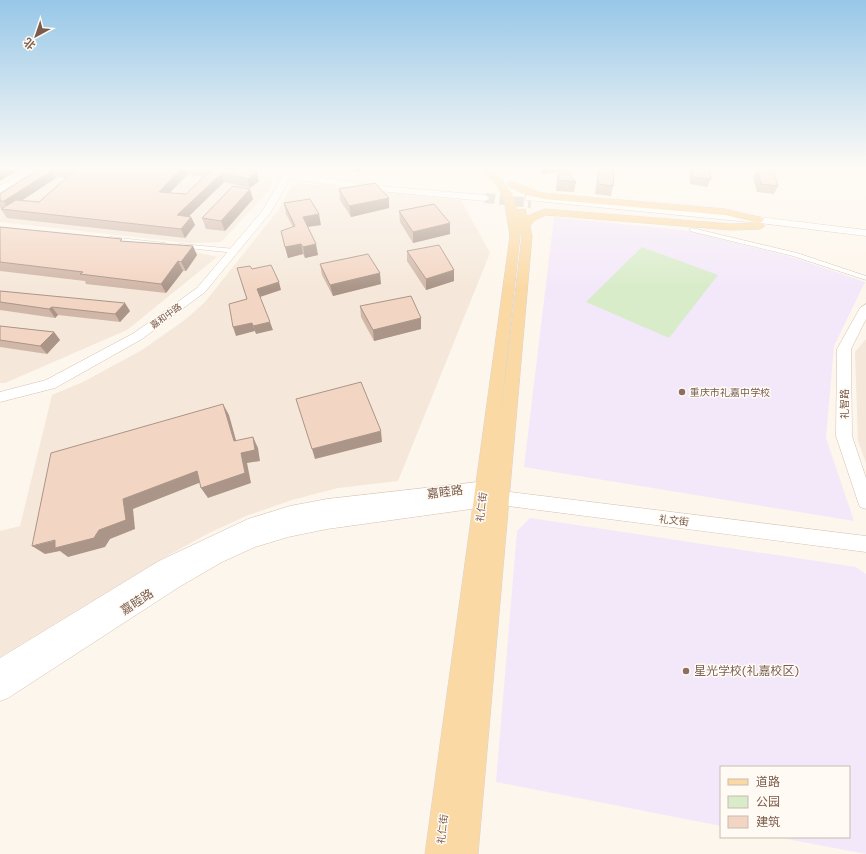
<svg xmlns="http://www.w3.org/2000/svg" width="866" height="854" viewBox="0 0 866 854" font-family="'DM Sans','Noto Sans SC',sans-serif">
  <style>
    .residential { fill: #f5e8da }
    .education { fill: #f3e8fa }
    .green { fill: #d8ecc9 }
    .lines { fill: none; stroke-linecap: round; stroke-linejoin: round }
    .secondary-tunnel { stroke: #dcd0c4; stroke-width: 10; stroke-dasharray: 10 4.5; stroke-linecap: butt }
    .street-casing { stroke: #d1beb0; stroke-width: 1 }
    .secondary-casing { stroke: #d6c0b0; stroke-width: 1 }
    .primary-casing { stroke: #dad1cd; stroke-width: 1 }
    .street { fill: #fff; fill-rule: evenodd }
    .secondary { fill: #fff; fill-rule: evenodd }
    .primary { fill: #fbd9a5; fill-rule: evenodd }
    .wall { fill: #d1b7a8; fill-rule: evenodd }
    .shaded-wall { fill: #aa9588 }
    .building { fill: #f3d5c3; stroke: #aa9588 }
    .education-dot { fill: #8d6e63; stroke: #fffaf3; stroke-width: 1.5 }
    .labels { text-anchor: middle; stroke-width: 3; stroke-linejoin: round; paint-order: stroke }
    .far-street-label { font-size: 9px; fill: #7a5c4d; stroke: #fffaf3 }
    .education-label { font-size: 10px; fill: #785e54; stroke: #fffaf3; text-anchor: start }
    .street-label { font-size: 10px; fill: #7a5c4d; stroke: #fffaf3 }
    .near-street-label { font-size: 12px; fill: #7a5c4d; stroke: #fffaf3 }
    .near-education-label { font-size: 12px; fill: #785e54; stroke: #fffaf3; text-anchor: start }
  </style>
  <rect width="100%" height="100%" fill="#fdf6ec"/>
  <!-- residential -->
  <g class="residential">
    <polygon points="51,169 236,169 272,177 270,189 221,242 189,243 0,222 0,201"/>
    <polygon points="301,183 461,200 490,253 398,481 338,488 292,500 246,516 207,534 160,560 0,657 0,531 20,526 52,395 83,382 142,350 186,319 205,302 279,209 291,187"/>
    <polygon points="0,233 188,250 217,257 127,330 5,383 0,383"/>
    <polygon points="866,339 866,463 858,441 855,352"/>
  </g>
  <!-- education -->
  <g class="education">
    <polygon points="554,217 689,231 795,258 865,282 834,346 826,438 854,521 524,467"/>
    <polygon points="530,518 856,567 866,574 866,854 776,837 849,837 849,767 721,767 721,826 496,782 517,531"/>
  </g>
  <!-- green -->
  <polygon class="green" points="642,247 718,275 669,338 586,302"/>
  <g class="lines">
    <!-- secondary-tunnel -->
    <polyline class="secondary-tunnel" points="485,198 531,203"/>
    <!-- street casing -->
    <g class="street-casing">
      <g id="street">
        <polygon points="692,228 797,253 866,276 866,280 793,256 690,231 690,229"/>
        <polygon points="110,237 165,243 168,245 165,247 108,240 107,239"/>
        <polygon points="181,244 235,249 239,251 235,253 179,247 179,245"/>
      </g>
    </g>
    <!-- secondary casing -->
    <g class="secondary-casing">
      <g id="secondary">
        <polygon points="28,169 38,169 0,193 0,186"/>
        <polygon points="248,169 266,169 368,185 485,195 490,198 485,201 368,190 290,179 270,213 205,292 142,339 55,388 0,402 0,392 46,380 134,333 197,288 263,210 282,177"/>
        <polygon points="529,195 759,217 866,230 866,236 759,223 526,200 526,196"/>
        <polygon points="866,304 866,319 851,349 852,436 866,478 866,509 860,507 858,502 836,436 837,349 860,308"/>
        <polygon points="496,480 502,482 504,487 502,491 866,536 866,552 500,505 327,529 288,537 255,547 222,562 179,587 8,698 0,701 0,658 159,561 248,519 290,506 327,499"/>
      </g>
    </g>
    <!-- primary casing -->
    <g class="primary-casing">
      <path id="primary" d="M 482,169 L 491,169 C 503,181 514,193 517,210 L 525,209 L 527,216 L 545,209 L 731,224 L 758,223 L 725,215 L 543,199 L 524,194 L 508,186 L 508,182 C 514,180 534,191 543,193 L 725,209 L 763,218 L 764,220 L 760,223 L 765,226 L 760,229 L 731,230 L 546,215 L 535,220 L 530,226 L 532,236 L 478,854 L 425,854 L 510,236 L 504,199 L 498,187 ZM 519,228 L 522,236 L 499,430 L 520,236 Z"/>
    </g>
    <!-- street -->
    <use href="#street" class="street"/>
    <!-- secondary -->
    <use href="#secondary" class="secondary"/>
    <!-- primary -->
    <use href="#primary" class="primary"/>
  </g>
  <!-- wall -->
  <g class="wall">
    <path d="M 41,169 L 241,169 L 259,181 L 250,188 L 224,182 L 189,216 L 191,217 L 195,225 L 185,238 L 7,218 L 1,209 L 2,208 L 0,208 L 0,194 ZM 188,174 L 203,177 L 186,194 L 170,193 ZM 55,177 L 66,178 L 39,202 L 22,200 L 56,178 Z"/>
    <polygon points="352,169 367,169 357,172"/>
    <polygon points="538,169 555,169 555,172 542,174"/>
    <polygon points="558,169 564,169 576,182 574,192 556,191"/>
    <polygon points="598,169 614,169 613,186 611,196 595,194"/>
    <polygon points="689,169 709,169 711,179 707,187 690,184"/>
    <polygon points="757,169 778,186 774,194 757,192 753,177"/>
    <polygon points="339,189 389,198 389,208 351,217 340,200"/>
    <polygon points="253,199 225,231 206,229 202,218"/>
    <polygon points="284,203 321,225 308,227 318,255 305,258 303,254 288,258 281,231 293,227 286,214"/>
    <polygon points="399,211 450,234 413,243 400,222"/>
    <polygon points="0,227 123,241 197,255 186,271 183,271 166,293 86,284 85,281 0,271"/>
    <polygon points="407,251 454,281 426,290 407,261"/>
    <polygon points="320,264 381,284 333,296 322,275"/>
    <polygon points="0,291 130,311 120,322 58,315 55,318 0,310"/>
    <polygon points="360,306 421,329 374,341 361,317"/>
    <polygon points="0,326 54,332 60,340 47,354 0,347"/>
  </g>
  <!-- shaded-wall -->
  <g class="shaded-wall">
    <polygon points="8,169 21,169 0,181 0,173"/>
    <polygon points="181,169 187,169 188,174 162,200 159,192"/>
    <polygon points="357,169 367,169 357,172"/>
    <polygon points="543,169 555,169 555,172 542,174"/>
    <polygon points="51,171 56,178 9,209 4,201"/>
    <polygon points="257,172 259,181 250,188 248,179"/>
    <polygon points="222,173 224,182 181,224 177,215"/>
    <polygon points="250,189 253,199 225,231 221,221"/>
    <polygon points="389,198 389,208 351,217 349,206"/>
    <polygon points="319,214 321,225 306,227 303,217"/>
    <polygon points="191,217 195,225 185,238 181,229"/>
    <polygon points="450,223 450,234 413,243 413,232"/>
    <polygon points="301,244 303,254 288,258 285,247"/>
    <polygon points="316,244 318,255 305,258 303,247"/>
    <polygon points="193,246 197,255 186,271 181,262"/>
    <polygon points="178,261 183,271 166,293 161,284"/>
    <polygon points="454,270 454,281 426,290 426,279"/>
    <polygon points="380,273 381,284 333,296 330,285"/>
    <polygon points="279,282 281,290 260,297 257,289"/>
    <polygon points="125,303 130,311 120,322 115,314"/>
    <polygon points="52,307 58,315 55,318 49,309"/>
    <polygon points="421,318 421,329 374,341 373,330"/>
    <polygon points="270,322 273,330 256,334 253,326"/>
    <polygon points="252,323 255,331 236,336 233,327"/>
    <polygon points="54,332 60,340 47,354 40,346"/>
    <polygon points="223,404 229,415 239,451 234,441"/>
    <polygon points="381,431 382,442 315,459 312,449"/>
    <polygon points="253,437 258,448 260,461 247,463 251,483 208,498 201,488 241,453"/>
    <polygon points="197,471 204,481 133,509 135,529 110,539 105,547 68,557 60,551 45,554 32,546 99,530 123,499"/>
  </g>
  <!-- building -->
  <g class="building">
    <polygon points="0,169 8,169 0,173"/>
    <polygon points="39,169 51,171 4,201 0,201 0,194"/>
    <polygon points="54,169 181,169 159,192 186,194 210,171 200,169 241,169 257,172 248,179 222,173 177,215 191,217 181,229 1,209 16,200 39,202 74,171"/>
    <polygon points="559,169 564,169 576,182 558,180"/>
    <polygon points="599,169 614,169 613,186 598,184"/>
    <polygon points="692,169 709,169 711,179 693,177"/>
    <polygon points="757,169 773,171 778,186 761,184"/>
    <polygon points="375,183 389,198 349,206 339,189"/>
    <polygon points="233,186 250,189 221,221 202,218"/>
    <polygon points="310,199 319,214 303,217 316,244 303,247 301,244 285,247 281,231 295,226 284,203"/>
    <polygon points="434,204 450,223 413,232 399,211"/>
    <polygon points="0,227 122,239 120,241 193,246 181,262 178,261 161,284 80,274 83,272 0,262"/>
    <polygon points="439,245 454,270 426,279 407,251"/>
    <polygon points="368,254 380,273 330,285 320,264"/>
    <polygon points="271,265 279,282 257,289 270,322 253,326 252,323 233,327 229,304 247,299 237,268 250,266 252,269"/>
    <polygon points="0,291 125,303 115,314 52,307 49,309 0,302"/>
    <polygon points="411,296 421,318 373,330 360,306"/>
    <polygon points="0,326 54,332 40,346 0,340"/>
    <polygon points="361,382 381,431 312,449 296,399"/>
    <polygon points="223,404 234,441 253,437 255,450 241,453 245,473 201,488 197,471 123,499 126,520 99,530 94,538 55,548 55,540 32,546 51,453"/>
  </g>
  <!-- sky -->
  <linearGradient id="sky" x2="0" y2="1"><stop stop-color="#97c7e8"/><stop offset="0.58" stop-color="#fefbf6"/><stop offset="1" stop-color="#fefbf6" stop-opacity="0"/></linearGradient>
  <rect width="866" height="289" fill="url(#sky)"/>
  <!-- markers -->
  <g class="education-dot">
    <circle cx="682" cy="392" r="4"/>
    <circle cx="686" cy="671" r="4"/>
  </g>
  <g class="labels">
    <!-- far-street labels -->
    <g class="far-street-label">
      <text transform="translate(166 316) rotate(-36)" y="3">嘉和中路</text>
    </g>
    <!-- education labels -->
    <g class="education-label">
      <text x="690" y="396">重庆市礼嘉中学校</text>
    </g>
    <!-- street labels -->
    <g class="street-label">
      <text transform="translate(844 404) rotate(-90)" y="4">礼智路</text>
      <text transform="translate(481 507) rotate(-83)" y="4">礼仁街</text>
      <text transform="translate(674 520) rotate(7)" y="4">礼文街</text>
      <text transform="translate(442 829) rotate(-83)" y="4">礼仁街</text>
    </g>
    <!-- near-street labels -->
    <g class="near-street-label">
      <text transform="translate(445 492) rotate(-7)" y="4">嘉睦路</text>
      <text transform="translate(137 602) rotate(-33)" y="4">嘉睦路</text>
    </g>
    <!-- near-education labels -->
    <g class="near-education-label">
      <text x="694" y="675">星光学校(礼嘉校区)</text>
    </g>
  </g>
  <!-- legend -->
  <rect x="720" y="766" width="130" height="72" fill="#fffaf3" stroke="#cabbb1"/>
  <rect x="728" y="779" width="20" height="6" fill="#fbd9a5" stroke="#cabbb1"/>
  <text x="756" y="786" font-size="12" fill="#7a5c4d">道路</text>
  <rect x="728" y="796" width="20" height="12" fill="#d8ecc9" stroke="#cabbb1"/>
  <text x="756" y="806" font-size="12" fill="#7a5c4d">公园</text>
  <rect x="728" y="816" width="20" height="12" fill="#f3d5c3" stroke="#cabbb1"/>
  <text x="756" y="826" font-size="12" fill="#7a5c4d">建筑</text>
  <!-- north arrow -->
  <g transform="translate(36 36) rotate(220)" stroke="#fffaf3" stroke-width="3" paint-order="stroke">
  <path d="M0-3L7 15L0 10L-7 15Z" fill="#7a5c4d"/>
  <text y="-6" font-size="11" font-weight="bold" text-anchor="middle" fill="#7a5c4d">北</text>
  </g>
</svg>
